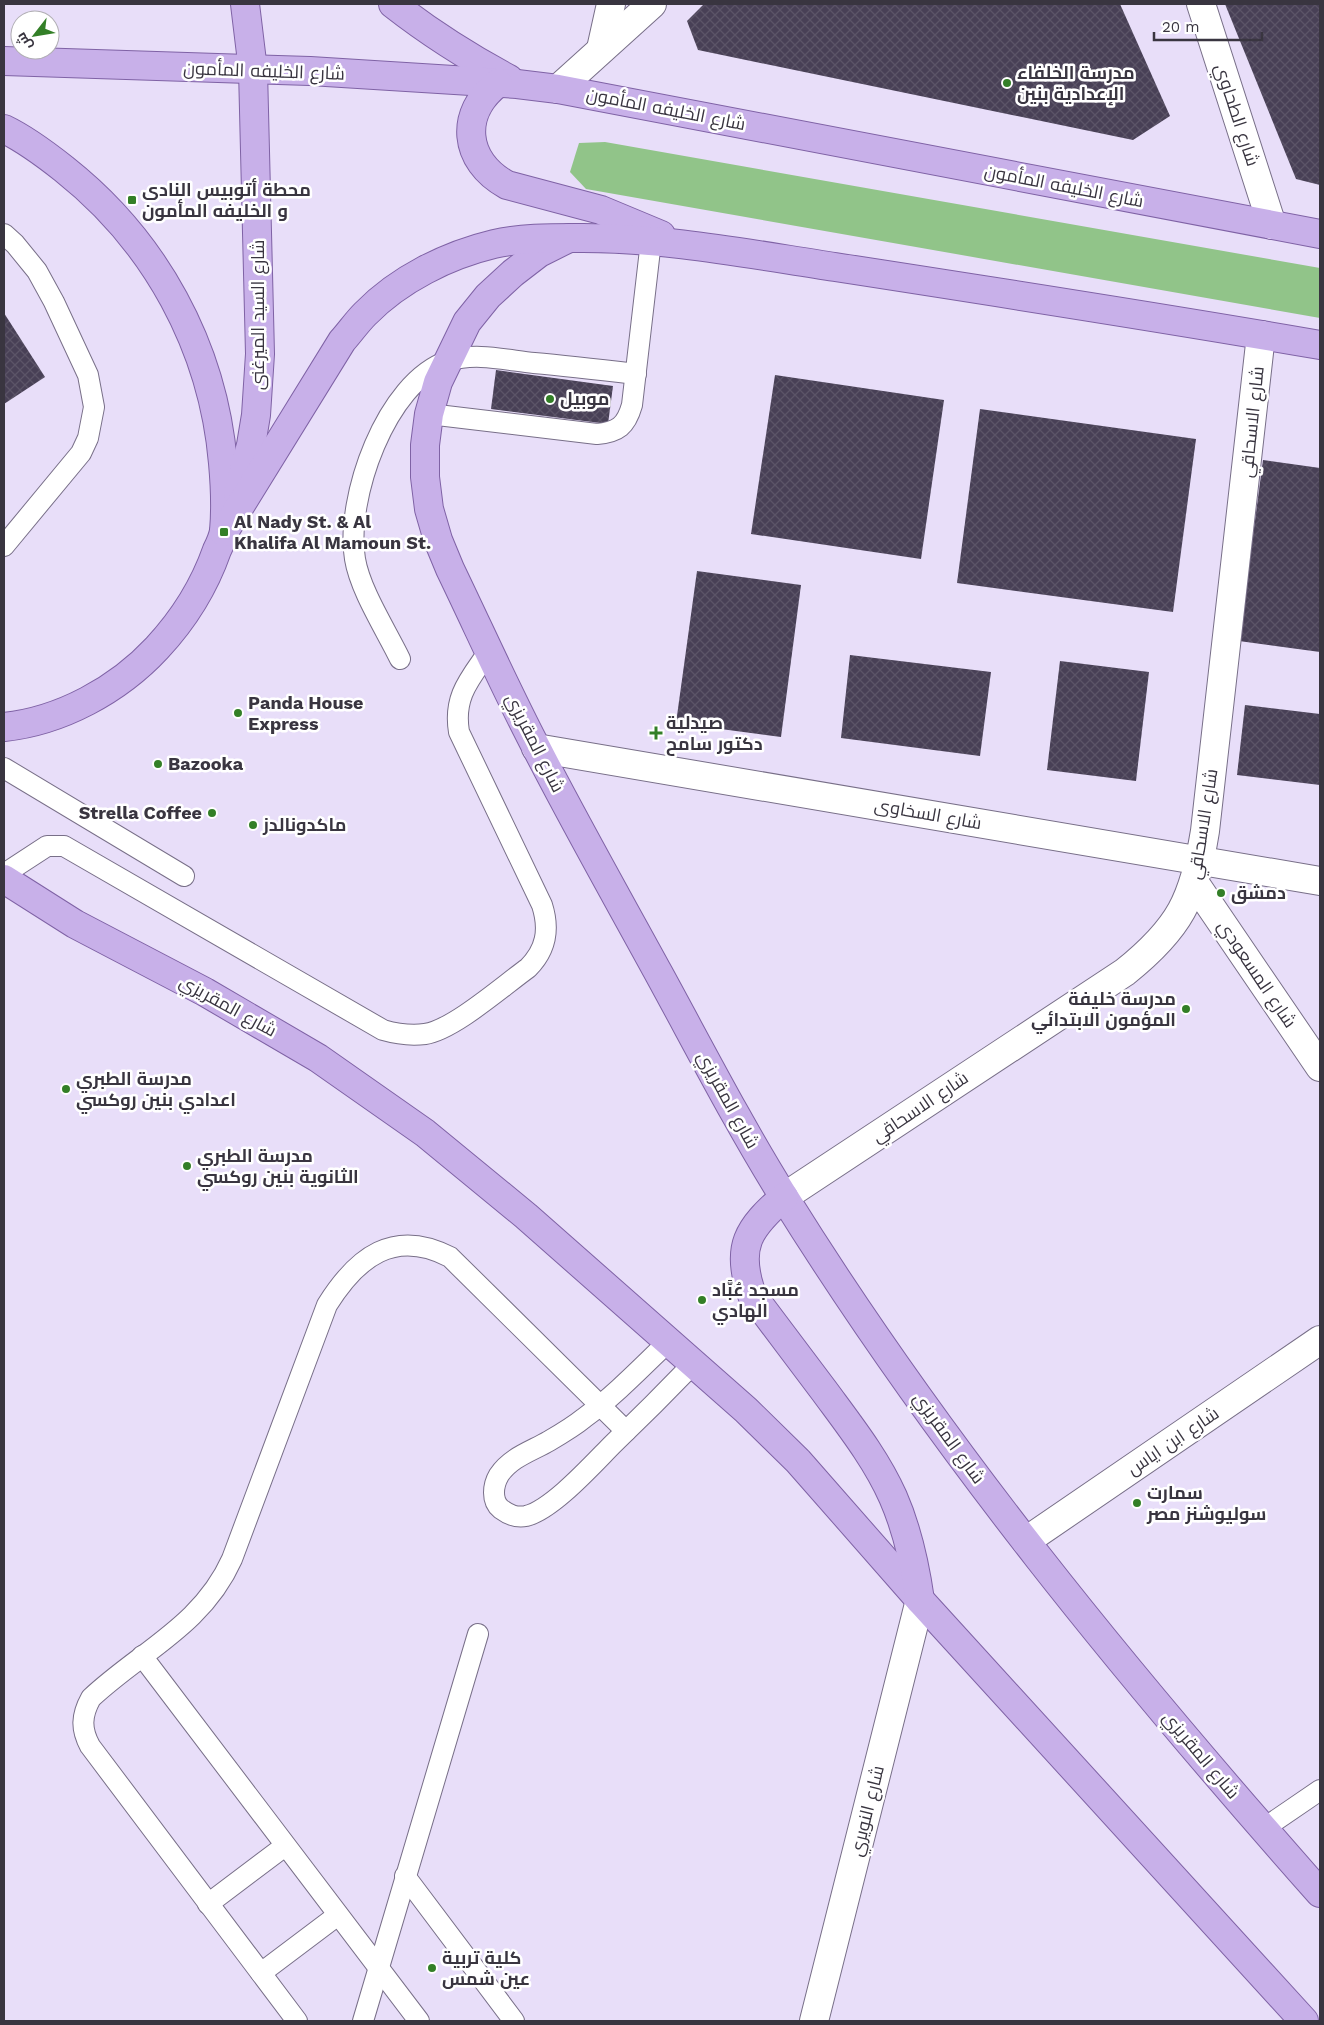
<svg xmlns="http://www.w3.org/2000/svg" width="1324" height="2025" viewBox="0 0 1324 2025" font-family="'Work Sans',Cairo,sans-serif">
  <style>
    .grass { fill: #91c489 }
    .building { fill: url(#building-cross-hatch) }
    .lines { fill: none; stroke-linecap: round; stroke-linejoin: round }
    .service-casing { stroke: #786f88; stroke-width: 22 }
    .minor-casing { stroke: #786f88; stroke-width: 30 }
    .primary-casing { stroke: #7f62a5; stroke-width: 30 }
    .service { stroke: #fff; stroke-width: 20 }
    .minor { stroke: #fff; stroke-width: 28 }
    .primary { stroke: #c8b0e9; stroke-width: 28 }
    .poi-dot { fill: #337f27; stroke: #fff; stroke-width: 2 }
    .labels { text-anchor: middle; stroke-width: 5; stroke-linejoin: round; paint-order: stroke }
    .street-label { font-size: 18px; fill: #393540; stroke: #fff }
    .poi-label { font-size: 18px; font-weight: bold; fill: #393540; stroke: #fff; text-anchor: start }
  </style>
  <defs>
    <pattern id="building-cross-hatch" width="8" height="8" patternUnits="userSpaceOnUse" patternTransform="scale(1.25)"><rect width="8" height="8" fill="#484056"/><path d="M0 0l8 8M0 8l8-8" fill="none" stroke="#5b5467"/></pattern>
  </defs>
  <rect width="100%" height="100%" fill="#e8def9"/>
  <!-- grass -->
  <polygon class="grass" points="605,142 1320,268 1320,318 586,189 570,172 579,143"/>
  <!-- building -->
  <g class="building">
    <polygon points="704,4 1120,4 1170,116 1133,140 698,50 687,21"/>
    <polygon points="1225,4 1320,4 1320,185 1296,179"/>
    <polygon points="4,313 45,377 4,404"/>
    <polygon points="496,370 613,386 608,424 491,409"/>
    <polygon points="775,375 944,400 921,559 751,534"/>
    <polygon points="980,409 1196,439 1173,612 957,583"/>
    <polygon points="1263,460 1320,468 1320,652 1239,641"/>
    <polygon points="697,571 801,585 781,737 676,723"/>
    <polygon points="850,655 991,672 980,756 841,738"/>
    <polygon points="1060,661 1149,672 1136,781 1047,770"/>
    <polygon points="1245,705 1320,714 1320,785 1237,775"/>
  </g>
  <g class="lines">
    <!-- service casing -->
    <g class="service-casing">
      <g id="service">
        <polyline points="4,234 15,244 37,271 54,302 88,375 94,407 88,438 81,453 4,546"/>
        <path d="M 429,414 L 597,434 C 618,432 626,426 632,405 L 651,241"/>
        <path d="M 400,659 C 386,630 360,590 355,559 C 345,499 386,382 448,361 C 475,352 506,360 534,363 C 568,366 602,370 636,374"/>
        <polyline points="4,768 184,876"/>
        <path d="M 4,874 L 47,846 L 64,846 L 383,1030 C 397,1034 410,1036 425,1034 C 453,1030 503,986 528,968 C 546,950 550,930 542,905 L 459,732 C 453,696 470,679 489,651"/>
        <path d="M 668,1342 C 641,1368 614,1396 584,1418 C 573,1427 561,1434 549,1441 C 532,1451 511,1457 499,1475 C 493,1485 491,1501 501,1509 C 509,1515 516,1518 526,1516 C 552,1510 593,1464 613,1444 C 640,1418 667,1391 693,1364"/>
        <polyline points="142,1656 419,2021"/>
        <polyline points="1263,1829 1320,1790"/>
        <polyline points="405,1876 514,2021"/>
        <polyline points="208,1904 285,1846"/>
        <polyline points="261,1973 338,1915"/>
        <path d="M 297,2021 L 90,1746 C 81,1729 81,1716 91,1698 C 141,1651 202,1626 232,1559 L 327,1305 C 357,1257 394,1228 450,1257 L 626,1431"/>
        <polyline points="363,2021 478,1634"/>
      </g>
    </g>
    <!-- minor casing -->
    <g class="minor-casing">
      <g id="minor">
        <polyline points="1201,4 1272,225"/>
        <polyline points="601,49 611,4"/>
        <polyline points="558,89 652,4"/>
        <polyline points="536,748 1320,881"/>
        <polyline points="1194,882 1320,1067"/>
        <path d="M 784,1197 L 1125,972 C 1180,928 1194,899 1205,831 L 1261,335"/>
        <polyline points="1026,1541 1320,1340"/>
        <polyline points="814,2021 920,1600"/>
      </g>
    </g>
    <!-- primary casing -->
    <g class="primary-casing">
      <g id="primary">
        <path d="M 393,4 C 430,33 468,57 509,79"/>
        <polyline points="4,61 310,71 517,84 558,89 1320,234"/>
        <path d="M 498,83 C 459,113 463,161 507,185 L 601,210 L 661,235"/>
        <path d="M 4,129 C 25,139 45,154 64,169 C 155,241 213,346 223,463 C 225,485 226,509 224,531 C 223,537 220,544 217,550 C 204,587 184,619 157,648 C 118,690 61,721 4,727"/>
        <path d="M 569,238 L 539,253 L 513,273 L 488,296 L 467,322 L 438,382 L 429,414 L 425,445 L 425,477 L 429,509 L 438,540 L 450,569 C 479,629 506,690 537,749 C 576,825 618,899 659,974 C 700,1049 739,1125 784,1197 C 939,1446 1126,1674 1320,1893"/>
        <polyline points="238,493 251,445 256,415 260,354 253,70 245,4"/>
        <path d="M 224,532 L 342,341 C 350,332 357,322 365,314 C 399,279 448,255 494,244 C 521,238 548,238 576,238 C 663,237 749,254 835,267 C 997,292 1159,317 1320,345"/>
        <polyline points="4,879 75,924 205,992 318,1058 425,1133 526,1216 746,1410 798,1461 920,1600 1304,2021"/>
        <path d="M 784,1197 C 748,1228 735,1247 752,1295 C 776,1327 801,1360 825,1392 C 850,1426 876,1459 893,1497 C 908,1531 915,1565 920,1600"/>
      </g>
    </g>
    <!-- service -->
    <use href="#service" class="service"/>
    <!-- minor -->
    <use href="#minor" class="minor"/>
    <!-- primary -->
    <use href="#primary" class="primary"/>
  </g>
  <!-- markers -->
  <g class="poi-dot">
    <circle cx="1007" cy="83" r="5"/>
    <rect x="127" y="195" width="10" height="10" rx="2.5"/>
    <circle cx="550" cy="399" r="5"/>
    <rect x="219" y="527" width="10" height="10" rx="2.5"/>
    <circle cx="238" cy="713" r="5"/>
    <path d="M653.5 725.5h5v5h5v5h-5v5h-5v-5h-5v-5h5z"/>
    <circle cx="158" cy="764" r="5"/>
    <circle cx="212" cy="813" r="5"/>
    <circle cx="253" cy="825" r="5"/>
    <circle cx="1221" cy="893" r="5"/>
    <circle cx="1186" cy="1009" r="5"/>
    <circle cx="66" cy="1089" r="5"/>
    <circle cx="187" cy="1166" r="5"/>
    <circle cx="702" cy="1300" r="5"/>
    <circle cx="1137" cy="1503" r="5"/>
    <circle cx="432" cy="1968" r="5"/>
  </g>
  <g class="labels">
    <!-- street labels -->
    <g class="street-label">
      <text transform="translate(264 71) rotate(2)" y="6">شارع الخليفه المأمون</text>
      <text transform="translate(666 109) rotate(11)" y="6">شارع الخليفه المأمون</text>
      <text transform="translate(1237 115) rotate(72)" y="6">شارع الطحاوي</text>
      <text transform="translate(1064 186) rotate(11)" y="6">شارع الخليفه المأمون</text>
      <text transform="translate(258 315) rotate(-90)" y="6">شارع السيد الميرغنى</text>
      <text transform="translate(1252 422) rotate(-84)" y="6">شارع الاسحاقي</text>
      <text transform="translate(535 743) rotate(63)" y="6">شارع المقريزي</text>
      <text transform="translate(928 814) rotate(10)" y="6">شارع السخاوى</text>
      <text transform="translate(1203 824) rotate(-81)" y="6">شارع الاسحاقي</text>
      <text transform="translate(1257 974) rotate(56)" y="6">شارع المسعودي</text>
      <text transform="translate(228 1006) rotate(29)" y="6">شارع المقريزي</text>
      <text transform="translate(728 1100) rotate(61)" y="6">شارع المقريزي</text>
      <text transform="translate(920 1107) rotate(-34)" y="6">شارع الاسحاقي</text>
      <text transform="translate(949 1438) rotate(54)" y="6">شارع المقريزي</text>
      <text transform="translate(1173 1441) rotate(-34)" y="6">شارع ابن اياس</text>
      <text transform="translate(1201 1755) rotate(50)" y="6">شارع المقريزي</text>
      <text transform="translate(867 1811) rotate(-76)" y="6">شارع النويري</text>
    </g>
    <!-- poi labels -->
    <g class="poi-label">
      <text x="1017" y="79">مدرسة الخلفاء<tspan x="1017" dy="21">الإعدادية بنين</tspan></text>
      <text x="142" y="196">محطة أتوبيس النادى<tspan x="142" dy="21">و الخليفه المأمون</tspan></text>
      <text x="560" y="405">موبيل</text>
      <text x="234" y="528">Al Nady St. &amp; Al<tspan x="234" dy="21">Khalifa Al Mamoun St.</tspan></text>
      <text x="248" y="709">Panda House<tspan x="248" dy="21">Express</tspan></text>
      <text x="666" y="729">صيدلية<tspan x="666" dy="21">دكتور سامح</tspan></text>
      <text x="168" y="770">Bazooka</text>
      <text x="202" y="819" text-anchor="end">Strella Coffee</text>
      <text x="263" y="831">ماكدونالدز</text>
      <text x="1231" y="899">دمشق</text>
      <text x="1176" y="1005" text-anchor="end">مدرسة خليفة<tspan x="1176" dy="21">المؤمون الابتدائي</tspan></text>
      <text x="76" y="1085">مدرسة الطبري<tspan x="76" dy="21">اعدادي بنين روكسي</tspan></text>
      <text x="197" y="1162">مدرسة الطبري<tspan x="197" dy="21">الثانوية بنين روكسي</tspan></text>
      <text x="712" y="1296">مسجد عُبَّاد<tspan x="712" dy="21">الهادي</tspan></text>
      <text x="1147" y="1499">سمارت<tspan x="1147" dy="21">سوليوشنز مصر</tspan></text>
      <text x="442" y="1964">كلية تربية<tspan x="442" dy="21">عين شمس</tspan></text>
    </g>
  </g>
  <!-- border -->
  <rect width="1324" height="2025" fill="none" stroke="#393540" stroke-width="10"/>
  <!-- north arrow -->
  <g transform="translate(35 35) rotate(239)"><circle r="24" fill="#ffffff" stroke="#b0aeb3"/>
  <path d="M0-4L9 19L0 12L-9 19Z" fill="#337f27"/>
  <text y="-8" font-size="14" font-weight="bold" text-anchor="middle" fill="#393540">ش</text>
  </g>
  <!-- scale -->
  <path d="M1154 32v8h108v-8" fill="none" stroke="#393540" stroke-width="2.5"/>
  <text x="1162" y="32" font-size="15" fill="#393540" stroke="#ffffff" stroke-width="4" paint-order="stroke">20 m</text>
</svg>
